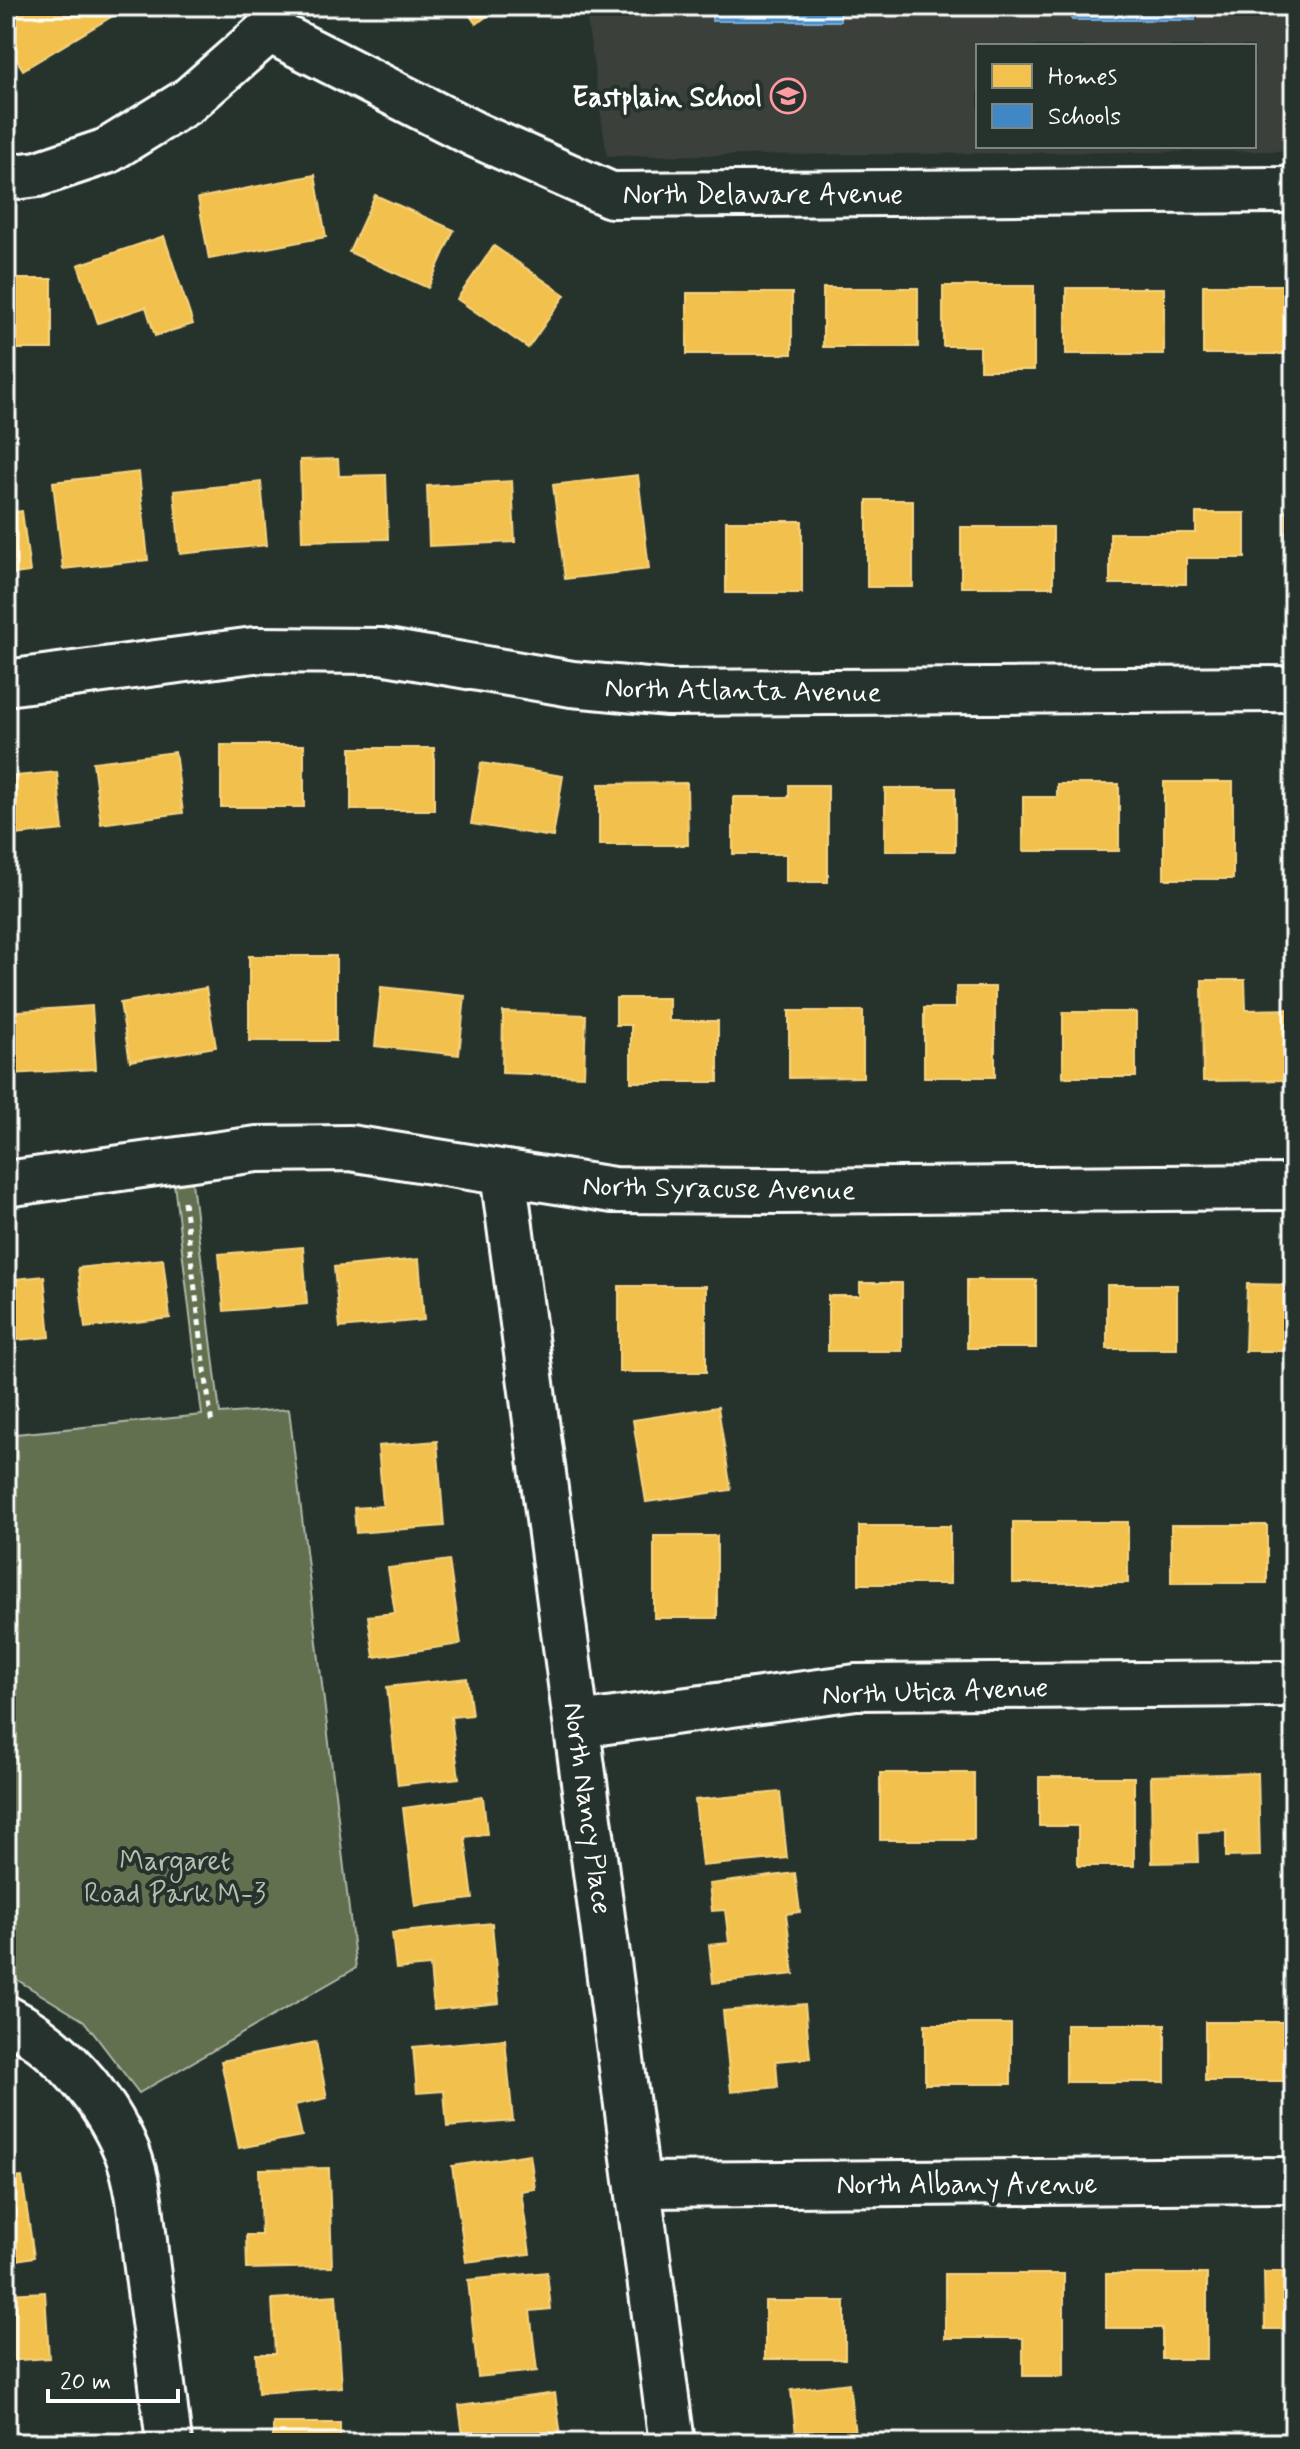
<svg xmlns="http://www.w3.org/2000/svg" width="1300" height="2449" viewBox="0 0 1300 2449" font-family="Mynerve,sans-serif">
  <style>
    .built { fill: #3a3f3a; fill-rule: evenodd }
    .green { fill: #626f50; stroke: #b0b7a8; stroke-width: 2 }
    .homes { fill: #f2c14e; stroke: #f6d483; stroke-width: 2 }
    .schools { fill: #3f88c5; stroke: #79acd6; stroke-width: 2 }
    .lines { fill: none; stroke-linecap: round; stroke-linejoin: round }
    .minor-casing { stroke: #fff; stroke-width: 50 }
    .path { stroke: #fff; stroke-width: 5; stroke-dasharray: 6 6; stroke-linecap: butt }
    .minor { stroke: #26332d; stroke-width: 44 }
    .labels { text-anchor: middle; stroke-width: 8; stroke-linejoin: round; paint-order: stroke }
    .poi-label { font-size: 28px; font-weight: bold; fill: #fff; stroke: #26332d; text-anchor: end }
    .street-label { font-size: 28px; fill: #fff; stroke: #26332d }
    .park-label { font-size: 28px; fill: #b8beb0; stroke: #26332d }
  </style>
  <rect width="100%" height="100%" fill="#26332d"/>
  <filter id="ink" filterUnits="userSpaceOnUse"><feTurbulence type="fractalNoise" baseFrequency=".0125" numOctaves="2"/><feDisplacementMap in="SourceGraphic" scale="16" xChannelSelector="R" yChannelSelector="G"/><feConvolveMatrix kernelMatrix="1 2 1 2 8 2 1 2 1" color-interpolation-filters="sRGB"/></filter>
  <g filter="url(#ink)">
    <!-- built -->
    <path class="built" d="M 585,6 L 1294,6 L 1294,151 L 607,156 ZM 978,46 L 1254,46 L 1254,146 L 978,146 Z"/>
    <!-- green -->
    <polygon class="green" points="192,1182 220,1414 289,1409 356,1968 139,2093 84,2021 6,1973 6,1435 202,1415 174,1183"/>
    <!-- homes -->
    <g class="homes">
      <polygon points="8,6 111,6 116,14 23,70 6,42 6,7"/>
      <polygon points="463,6 501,6 476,24"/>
      <polygon points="315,175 326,237 209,259 198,198"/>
      <polygon points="375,195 454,230 428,288 349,252"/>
      <polygon points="164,236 193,324 155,336 146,307 98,323 78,265"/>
      <polygon points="494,246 565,295 528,348 457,299"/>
      <rect x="6" y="279" width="46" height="70"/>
      <rect x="1203" y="285" width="91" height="69"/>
      <polygon points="943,286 1034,286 1034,370 980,370 980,346 943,346"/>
      <rect x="823" y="288" width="95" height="59"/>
      <rect x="1066" y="288" width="98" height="66"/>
      <rect x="687" y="293" width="105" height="61"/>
      <polygon points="338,459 339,476 386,475 388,539 302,541 300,460"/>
      <polygon points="139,472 148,560 63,569 53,482"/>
      <polygon points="638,475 649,569 565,579 553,485"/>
      <polygon points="512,481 515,542 429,546 427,486"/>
      <polygon points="261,482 267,545 180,554 174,491"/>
      <rect x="867" y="500" width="46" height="87"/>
      <rect x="1286" y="510" width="8" height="67"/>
      <polygon points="22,511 30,572 6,575 6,513"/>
      <polygon points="1196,513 1245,513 1245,558 1186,558 1186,584 1110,584 1110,533 1196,533"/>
      <rect x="726" y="521" width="76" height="72"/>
      <rect x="961" y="527" width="92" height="60"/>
      <rect x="221" y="745" width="83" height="62"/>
      <rect x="351" y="748" width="83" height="62"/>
      <polygon points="175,752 183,813 101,824 93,762"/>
      <polygon points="481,763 563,776 553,837 471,824"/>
      <polygon points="57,772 63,830 6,836 6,777"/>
      <rect x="1164" y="782" width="69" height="97"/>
      <polygon points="687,783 688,845 599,845 599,784"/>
      <polygon points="1057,784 1119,784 1119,851 1023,851 1023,797 1057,797"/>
      <polygon points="789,785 828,785 828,882 786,882 786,854 733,854 733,797 789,797"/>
      <rect x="885" y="788" width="70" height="63"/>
      <rect x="249" y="956" width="87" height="85"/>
      <polygon points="1202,980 1245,980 1246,1010 1294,1009 1294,1080 1203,1081"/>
      <polygon points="381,987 465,996 459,1055 375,1046"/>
      <polygon points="956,987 995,987 995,1077 924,1077 924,1008 956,1008"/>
      <polygon points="206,988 216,1047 130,1061 120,1003"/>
      <polygon points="616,998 669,998 669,1021 718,1021 718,1082 631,1082 631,1025 616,1025"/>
      <polygon points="92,1006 96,1069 10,1074 6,1012"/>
      <polygon points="789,1011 863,1011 863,1077 789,1078"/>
      <polygon points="503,1012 586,1015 584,1076 502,1073"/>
      <rect x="1063" y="1012" width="73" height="65"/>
      <polygon points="303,1247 307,1304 224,1311 219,1254"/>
      <polygon points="163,1259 170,1318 85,1328 78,1268"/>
      <polygon points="419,1259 424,1320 340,1328 334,1267"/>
      <polygon points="44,1276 50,1337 6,1341 6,1280"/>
      <rect x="967" y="1280" width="69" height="68"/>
      <polygon points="860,1283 902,1283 902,1351 828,1351 828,1296 860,1296"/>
      <polygon points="1247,1284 1294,1285 1294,1351 1245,1351"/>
      <rect x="1107" y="1285" width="70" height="64"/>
      <rect x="619" y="1286" width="87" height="86"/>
      <polygon points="718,1407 731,1490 646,1502 633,1420"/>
      <polygon points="437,1441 444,1526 356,1533 354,1508 383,1506 378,1446"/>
      <rect x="1013" y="1522" width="115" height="61"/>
      <rect x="1171" y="1525" width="96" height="58"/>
      <rect x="859" y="1526" width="91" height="58"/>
      <rect x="654" y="1536" width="63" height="82"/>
      <polygon points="449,1560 461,1644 374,1657 368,1616 395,1613 388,1568"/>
      <polygon points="467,1678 472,1715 451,1717 459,1778 398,1785 387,1687"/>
      <rect x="880" y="1773" width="94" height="67"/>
      <polygon points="1258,1773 1260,1856 1226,1857 1226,1831 1197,1832 1198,1862 1152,1863 1151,1776"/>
      <polygon points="1039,1777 1134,1777 1134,1866 1078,1866 1078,1826 1039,1826"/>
      <polygon points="780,1792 787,1858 702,1866 695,1800"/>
      <polygon points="483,1797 487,1834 465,1837 473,1899 415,1906 403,1808"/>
      <polygon points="795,1873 800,1912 786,1914 794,1974 713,1983 709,1945 729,1943 725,1910 712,1911 709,1884"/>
      <polygon points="492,1923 499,2003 434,2010 430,1966 396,1969 392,1933"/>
      <polygon points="805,2004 810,2058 776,2061 778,2087 731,2092 723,2011"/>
      <rect x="1205" y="2022" width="89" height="59"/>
      <rect x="925" y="2024" width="86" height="60"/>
      <rect x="1066" y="2024" width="99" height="58"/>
      <polygon points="505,2039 513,2121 447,2127 444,2091 417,2093 413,2047"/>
      <polygon points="316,2042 327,2098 295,2105 302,2136 239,2148 221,2061"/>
      <polygon points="530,2154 535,2189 521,2191 530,2254 466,2262 452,2166"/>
      <polygon points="329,2168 332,2267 247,2269 246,2235 261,2235 259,2169"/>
      <polygon points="22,2177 34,2257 6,2262 6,2179"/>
      <polygon points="1294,2271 1294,2329 1265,2329 1264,2272"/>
      <polygon points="547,2272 551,2309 530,2311 537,2371 478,2377 468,2280"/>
      <polygon points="945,2274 1064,2274 1064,2376 1023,2376 1023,2338 945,2338"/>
      <polygon points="1106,2274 1207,2274 1207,2359 1162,2359 1162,2328 1106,2328"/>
      <polygon points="45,2292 49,2358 6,2361 6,2294"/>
      <polygon points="336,2295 342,2387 258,2393 256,2354 275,2354 272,2299"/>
      <rect x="765" y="2301" width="80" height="58"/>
      <polygon points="849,2383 856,2443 797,2443 791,2390"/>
      <polygon points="555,2393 562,2443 464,2443 459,2406"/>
      <rect x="273" y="2423" width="67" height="20"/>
    </g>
    <!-- schools -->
    <g class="schools">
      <rect x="712" y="6" width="128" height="15"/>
      <rect x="1072" y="6" width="123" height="14"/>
    </g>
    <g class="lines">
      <!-- minor casing -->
      <g class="minor-casing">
        <g id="minor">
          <polyline points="269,30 476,135 611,195 1294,190"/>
          <polyline points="6,178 38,174 107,151 188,101 269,30 275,6"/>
          <polyline points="6,683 254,650 381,651 572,684 668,693 1294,689"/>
          <polyline points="503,1173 672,2443"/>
          <polyline points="6,1184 257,1149 350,1148 613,1190 780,1191 1294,1187"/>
          <polyline points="578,1725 856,1687 1294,1684"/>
          <path d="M 6,2018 C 59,2045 104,2097 127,2152 C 140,2185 142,2225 146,2260 C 154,2321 162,2382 169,2443"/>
          <polyline points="639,2185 1294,2180"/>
        </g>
      </g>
      <!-- path -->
      <polyline class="path" points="184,1201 212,1426"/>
      <!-- minor -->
      <use href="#minor" class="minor"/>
    </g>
  </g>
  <!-- icons -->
  <defs>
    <g id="school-ring" transform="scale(1.8)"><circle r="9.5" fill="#26332d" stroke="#ff9aa2" stroke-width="1.5"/><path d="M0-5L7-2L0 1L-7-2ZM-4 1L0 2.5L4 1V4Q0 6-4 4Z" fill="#ff9aa2"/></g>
  </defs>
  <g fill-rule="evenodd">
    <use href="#school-ring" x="788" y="96"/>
  </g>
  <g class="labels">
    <!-- poi labels -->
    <g class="poi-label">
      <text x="762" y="106">Eastplain School</text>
    </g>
    <!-- street labels -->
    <g class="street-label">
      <text x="763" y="203">North Delaware Avenue</text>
      <text transform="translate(743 689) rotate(1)" y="10">North Atlanta Avenue</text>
      <text transform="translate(719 1187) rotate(1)" y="10">North Syracuse Avenue</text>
      <text transform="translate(935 1690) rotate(-2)" y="10">North Utica Avenue</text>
      <text transform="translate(589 1808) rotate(82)" y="10">North Nancy Place</text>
      <text x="967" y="2193">North Albany Avenue</text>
    </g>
    <!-- park labels -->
    <g class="park-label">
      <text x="175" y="1870">Margaret<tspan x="175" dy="32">Road Park M-3</tspan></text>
    </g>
  </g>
  <!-- margin -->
  <rect width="1300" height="2449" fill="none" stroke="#26332d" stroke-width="32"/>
  <rect x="16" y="16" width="1268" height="2417" fill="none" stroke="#fff" stroke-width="3" filter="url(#ink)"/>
  <!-- legend -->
  <rect x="976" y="44" width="280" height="104" fill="#26332d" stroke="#7d8581" stroke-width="2"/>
  <rect x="992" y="64" width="40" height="24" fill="#f2c14e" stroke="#7d8581" stroke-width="2"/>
  <text x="1048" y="84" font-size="24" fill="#ffffff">Homes</text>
  <rect x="992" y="104" width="40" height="24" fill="#3f88c5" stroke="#7d8581" stroke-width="2"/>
  <text x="1048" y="124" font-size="24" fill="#ffffff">Schools</text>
  <!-- scale -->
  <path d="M48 2389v12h130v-12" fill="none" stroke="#ffffff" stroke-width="4"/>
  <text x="60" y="2389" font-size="24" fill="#ffffff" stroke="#26332d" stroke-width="6" paint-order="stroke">20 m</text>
</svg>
